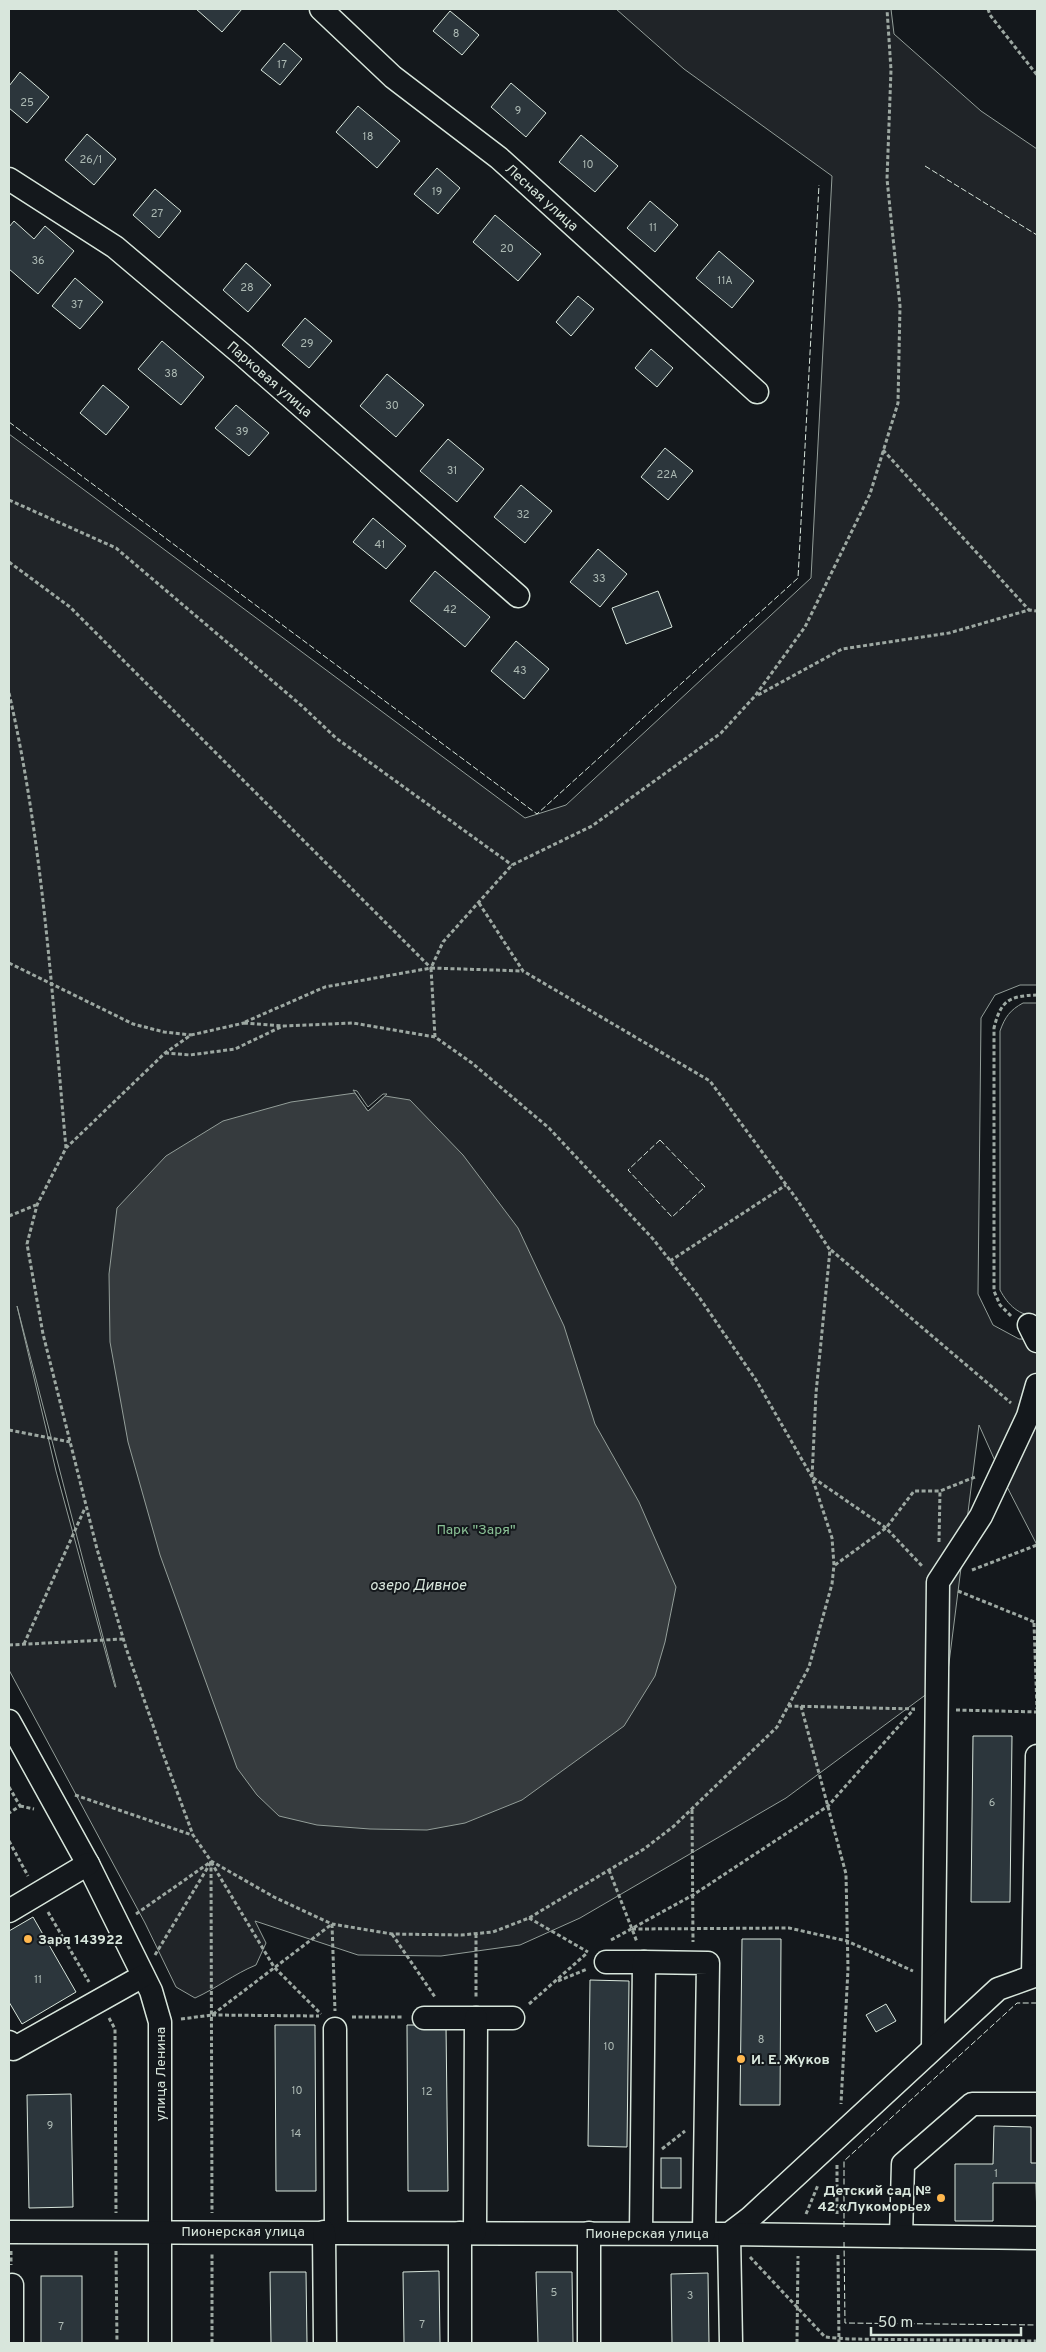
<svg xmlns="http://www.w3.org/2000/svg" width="1046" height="2352" viewBox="0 0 1046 2352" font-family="Overpass,sans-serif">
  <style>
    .green { fill: #202428; stroke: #939e99; fill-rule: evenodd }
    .water { fill: #363b3e; stroke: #939e99 }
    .pier { fill: #14181c; stroke: #939e99 }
    .building { fill: #2c363c; stroke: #d8e6dc }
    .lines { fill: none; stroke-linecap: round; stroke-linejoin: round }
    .minor-casing { stroke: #d8e6dc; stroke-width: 25 }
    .path { stroke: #9da8a2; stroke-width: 3; stroke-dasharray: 4 2.5; stroke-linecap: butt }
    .minor { stroke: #14181c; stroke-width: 22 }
    .fence { stroke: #d8e6dc; stroke-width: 1; stroke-dasharray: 6 2.5; stroke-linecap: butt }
    .poi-dot { fill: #ffb74d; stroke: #14181c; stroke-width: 2 }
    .labels { text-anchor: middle; stroke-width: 4; stroke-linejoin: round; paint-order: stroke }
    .number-label { font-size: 11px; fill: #adbab4 }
    .street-label { font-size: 14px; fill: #d8e6dc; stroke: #14181c }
    .park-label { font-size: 14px; fill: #8ac095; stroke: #14181c }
    .poi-label { font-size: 14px; font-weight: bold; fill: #d8e6dc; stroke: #14181c; text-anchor: start }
    .water-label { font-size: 15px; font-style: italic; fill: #d8e6dc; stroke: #14181c }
  </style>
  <rect width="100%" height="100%" fill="#14181c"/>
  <!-- green -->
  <g class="green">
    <path d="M 616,9 L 891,9 L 894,34 L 981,111 L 1037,149 L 1037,985 L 1020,985 L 995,995 L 981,1018 L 978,1294 L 993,1325 L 1019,1339 L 1037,1339 L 1037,1545 L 1004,1481 L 979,1425 L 947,1679 L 786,1798 L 580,1918 L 520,1945 L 441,1956 L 358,1955 L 255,1921 L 266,1943 L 256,1965 C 234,1974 217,1988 195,1998 L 176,1987 L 145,1923 L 9,1670 L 9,434 L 525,818 L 566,805 L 811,578 L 832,176 L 684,69 ZM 17,1306 L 116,1687 L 115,1687 L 56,1471 Z"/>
    <path d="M 1023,1003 L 1037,1003 L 1037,1316 C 1019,1316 1008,1305 1000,1290 L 1000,1031 C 1005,1017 1010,1010 1023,1003 Z"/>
  </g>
  <!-- water -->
  <polygon class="water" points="355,1093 368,1111 385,1096 410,1100 463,1155 518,1228 564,1326 595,1424 639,1502 676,1587 665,1642 655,1676 624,1726 522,1800 465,1823 427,1830 370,1829 317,1825 279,1816 257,1795 237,1768 160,1555 128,1442 110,1342 109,1274 117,1208 166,1156 223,1121 291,1102"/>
  <!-- pier -->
  <polygon class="pier" points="353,1090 357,1091 368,1107 383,1094 387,1094 368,1111"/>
  <!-- building -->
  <g class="building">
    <polygon points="196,9 242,9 222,32"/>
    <polygon points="450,11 479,35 462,55 433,31"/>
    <polygon points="284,43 302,59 280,85 261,70"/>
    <polygon points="20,72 49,97 27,123 9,108 9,86"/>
    <polygon points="511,83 546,113 526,137 491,107"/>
    <polygon points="358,106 400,141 377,168 336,132"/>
    <polygon points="87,134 116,159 94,185 65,160"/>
    <polygon points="581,135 618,166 595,192 559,162"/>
    <polygon points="437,168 460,188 438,214 414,194"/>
    <polygon points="155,189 181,211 159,238 133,215"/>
    <polygon points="650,201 678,225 655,252 627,228"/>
    <polygon points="495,215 541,254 518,281 473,242"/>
    <polygon points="14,221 34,239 45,226 74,251 38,294 9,269 9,227"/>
    <polygon points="719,251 754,281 732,308 696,278"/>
    <polygon points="246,263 271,285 248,312 223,290"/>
    <polygon points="75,278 103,302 80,329 52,306"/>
    <polygon points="578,296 594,309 571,336 556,322"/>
    <polygon points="305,318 332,341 309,368 282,345"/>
    <polygon points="162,341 204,377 181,405 138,369"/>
    <polygon points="651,349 673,368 657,387 635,368"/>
    <polygon points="387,374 424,405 396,437 360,406"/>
    <polygon points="103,385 129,407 106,435 80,413"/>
    <polygon points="236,405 269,433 249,456 215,428"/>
    <polygon points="448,439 484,469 457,502 420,471"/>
    <polygon points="665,448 693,471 668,500 641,477"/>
    <polygon points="521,485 552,511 525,543 494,517"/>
    <polygon points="373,518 406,546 386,569 353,542"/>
    <polygon points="598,549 627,574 600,607 570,582"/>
    <polygon points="435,571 490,617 465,647 410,601"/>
    <polygon points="658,591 672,627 626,644 612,608"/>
    <polygon points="516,641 549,669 524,699 491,671"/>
    <polygon points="973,1736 1012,1736 1010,1902 971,1902"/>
    <polygon points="33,1917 76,1992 22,2024 9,2002 9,1931"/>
    <polygon points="742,1939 781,1939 780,2105 740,2105"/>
    <polygon points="590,1980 629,1981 627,2147 588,2146"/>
    <polygon points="886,2004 896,2021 876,2032 866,2015"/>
    <polygon points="275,2025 315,2025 316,2191 276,2191"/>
    <polygon points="407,2025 446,2025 448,2191 408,2191"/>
    <polygon points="71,2094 73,2207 29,2208 27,2095"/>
    <polygon points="994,2126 1031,2127 1031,2163 1037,2163 1037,2221 1036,2183 993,2183 993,2221 955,2221 955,2164 993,2164"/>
    <rect x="661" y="2158" width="20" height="30"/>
    <polygon points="439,2271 440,2343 404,2343 403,2272"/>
    <polygon points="270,2272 306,2272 307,2343 271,2343"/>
    <polygon points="536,2272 572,2272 573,2343 538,2343"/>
    <polygon points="708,2273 709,2343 672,2343 671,2274"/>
    <rect x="41" y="2276" width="41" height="67"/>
  </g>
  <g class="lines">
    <!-- minor casing -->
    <g class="minor-casing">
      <g id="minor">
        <polyline points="321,9 393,77 499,158 757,392"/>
        <polyline points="9,179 115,247 244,356 518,596"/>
        <polyline points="1029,1325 1037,1341"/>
        <polyline points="9,1721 88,1864 151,1991 160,2022 160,2343"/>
        <polyline points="9,1911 88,1864"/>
        <polyline points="606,1962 644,1962"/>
        <polyline points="1033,1975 1037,1756"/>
        <polyline points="424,2018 513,2018"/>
        <polyline points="335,2029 336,2232"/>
        <polyline points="9,2042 13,2049 143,1976"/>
        <polyline points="933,2048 938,1582 981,1516 1028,1416 1037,1385"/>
        <polyline points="9,2232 729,2234 750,2218 998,1989 1037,1975"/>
        <polyline points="324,2232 325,2343"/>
        <polyline points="475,2232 476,2018"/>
        <polyline points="460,2233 460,2343"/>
        <polyline points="589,2233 589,2343"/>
        <polyline points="641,2233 644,1962 708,1963 704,2233"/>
        <polyline points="901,2236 903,2164 972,2104 1037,2104"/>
        <polyline points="12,2285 12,2343"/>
        <polyline points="731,2343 729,2234 1037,2238"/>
      </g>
    </g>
    <!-- path -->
    <g class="path">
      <polyline points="988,9 990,15 1037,75"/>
      <polyline points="883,450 1029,610"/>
      <polyline points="9,500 116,548 302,706 336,738 512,865"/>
      <polyline points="9,562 70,607 431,968"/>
      <path d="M 9,693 C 43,842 52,996 66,1148"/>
      <polyline points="758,695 842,649 949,633 1029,610 1037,611"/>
      <polyline points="479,903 523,971 710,1081 798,1201 830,1250 816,1393 812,1477 886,1528 923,1567"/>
      <polyline points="9,963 133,1024 164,1032 191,1035"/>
      <polyline points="245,1022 325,987 431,968 523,971"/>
      <polygon points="244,1023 284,1026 353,1023 435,1037 472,1063 549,1128 653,1239 699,1297 756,1380 812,1477 832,1538 834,1565 832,1584 809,1667 777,1727 674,1826 644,1849 529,1918 493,1932 461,1935 392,1934 332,1924 274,1897 211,1861 193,1835 162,1751 126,1648 97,1549 43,1334 27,1244 37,1205 66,1148 165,1053 191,1035"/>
      <polyline points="435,1037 431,968 443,942 512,865 592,826 721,733 755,696 805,627 870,494 898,403 900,306 887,179 891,70 887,9"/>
      <polyline points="165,1053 190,1055 235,1049 283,1026"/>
      <polyline points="9,1216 36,1205"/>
      <polyline points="831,1250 1011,1403"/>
      <polyline points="670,1261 786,1185"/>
      <path d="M 1011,1316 L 1000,1305 L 994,1291 L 994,1028 C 1001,1000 1009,996 1037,995"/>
      <polyline points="9,1430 70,1442"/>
      <polyline points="939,1542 940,1491"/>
      <polyline points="835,1565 886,1528 914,1491 940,1491 975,1477"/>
      <polyline points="972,1570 1037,1545"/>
      <polyline points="958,1591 1037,1623"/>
      <polyline points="1034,1623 1037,1709"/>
      <polyline points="24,1644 85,1508"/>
      <polyline points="9,1645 123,1639"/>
      <polyline points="788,1706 915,1709"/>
      <polyline points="801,1706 846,1874 848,1969 841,2104"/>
      <polyline points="956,1710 1037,1712"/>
      <polyline points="9,1787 20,1806 9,1813"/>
      <polyline points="75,1795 192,1835"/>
      <polyline points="20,1806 34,1809"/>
      <polyline points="692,1810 693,1942"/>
      <polyline points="9,1841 28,1876"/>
      <polyline points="211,1861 212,2213"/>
      <polyline points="211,1862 274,1967 321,2014"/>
      <polyline points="609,1870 637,1942"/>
      <polyline points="48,1912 89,1982"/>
      <polyline points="136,1914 209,1863"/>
      <polyline points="529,1918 588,1952"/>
      <polyline points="332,1924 335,2011"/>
      <polyline points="632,1929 789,1928 847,1941 913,1971"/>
      <polyline points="392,1934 435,1997"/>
      <polyline points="476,1934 476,1998"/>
      <polyline points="611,1940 693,1895 828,1806 914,1709"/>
      <polyline points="155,1955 211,1862"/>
      <polyline points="558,1981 587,1969"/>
      <polyline points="529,2004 586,1954"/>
      <polyline points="212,2015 319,2016"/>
      <polyline points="352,2017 403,2017"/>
      <polyline points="109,2018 115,2029 116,2213"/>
      <polyline points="181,2019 212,2015 332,1924"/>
      <polyline points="662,2149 685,2131"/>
      <polyline points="837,2165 837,2214"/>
      <polyline points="806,2214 818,2185"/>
      <polyline points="11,2251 11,2265"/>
      <polyline points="116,2251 117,2343"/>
      <polyline points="838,2255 839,2343"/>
      <polyline points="750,2257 825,2337 848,2339 1037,2341"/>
      <polyline points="212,2343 212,2254"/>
      <polyline points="797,2343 798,2256"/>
    </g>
    <!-- minor -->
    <use href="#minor" class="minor"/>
    <!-- fence -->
    <g class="fence">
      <polyline points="925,166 1037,235"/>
      <polyline points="9,422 537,814 798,578 819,185"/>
      <polygon points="660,1140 705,1187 672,1217 628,1170"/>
      <polyline points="844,2227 844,2161 1017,2003 1037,2003"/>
      <polyline points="844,2242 845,2323 1037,2325"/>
    </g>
  </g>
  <!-- markers -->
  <g class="poi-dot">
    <circle cx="28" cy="1939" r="5"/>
    <circle cx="741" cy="2059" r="5"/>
    <circle cx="941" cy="2198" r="5"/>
  </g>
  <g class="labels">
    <!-- number labels -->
    <g class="number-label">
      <text x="456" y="37">8</text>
      <text x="282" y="68">17</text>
      <text x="27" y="106">25</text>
      <text x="518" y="114">9</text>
      <text x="368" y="140">18</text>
      <text x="91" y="163">26/1</text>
      <text x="588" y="168">10</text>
      <text x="437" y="195">19</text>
      <text x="157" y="217">27</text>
      <text x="653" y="231">11</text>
      <text x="507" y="252">20</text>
      <text x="38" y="264">36</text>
      <text x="725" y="284">11А</text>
      <text x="247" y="291">28</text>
      <text x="77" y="308">37</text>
      <text x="307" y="347">29</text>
      <text x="171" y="377">38</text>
      <text x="392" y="409">30</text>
      <text x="242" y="435">39</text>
      <text x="452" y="474">31</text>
      <text x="667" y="478">22А</text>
      <text x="523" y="518">32</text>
      <text x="380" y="548">41</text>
      <text x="599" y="582">33</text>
      <text x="450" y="613">42</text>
      <text x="520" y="674">43</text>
      <text x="992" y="1806">6</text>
      <text x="38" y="1983">11</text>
      <text x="761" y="2043">8</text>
      <text x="609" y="2050">10</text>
      <text x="297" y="2094">10</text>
      <text x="427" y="2095">12</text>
      <text x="50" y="2129">9</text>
      <text x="296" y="2137">14</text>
      <text x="996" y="2177">1</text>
      <text x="554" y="2296">5</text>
      <text x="690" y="2299">3</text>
      <text x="422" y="2328">7</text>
      <text x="61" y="2330">7</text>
    </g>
    <!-- street labels -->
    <g class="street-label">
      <text transform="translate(542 197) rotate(42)" y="5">Лесная улица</text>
      <text transform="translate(270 379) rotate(41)" y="5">Парковая улица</text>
      <text transform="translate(160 2074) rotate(-90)" y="5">улица Ленина</text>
      <text x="243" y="2236">Пионерская улица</text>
      <text x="647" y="2238">Пионерская улица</text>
    </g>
    <!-- park labels -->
    <g class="park-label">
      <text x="476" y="1534">Парк "Заря"</text>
    </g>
    <!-- poi labels -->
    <g class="poi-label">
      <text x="38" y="1944">Заря 143922</text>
      <text x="751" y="2064">И. Е. Жуков</text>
      <text x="931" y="2195" text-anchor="end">Детский сад №<tspan x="931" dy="16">42 «Лукоморье»</tspan></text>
    </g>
    <!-- water labels -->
    <g class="water-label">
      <text x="418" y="1590">озеро Дивное</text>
    </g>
  </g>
  <!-- border -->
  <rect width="1046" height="2352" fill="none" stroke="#d8e6dc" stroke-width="20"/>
  <!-- scale -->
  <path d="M871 2327v8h150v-8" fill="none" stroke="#d8e6dc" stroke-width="2.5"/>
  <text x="878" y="2327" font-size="15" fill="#d8e6dc" stroke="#14181c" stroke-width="4" paint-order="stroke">50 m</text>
</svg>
